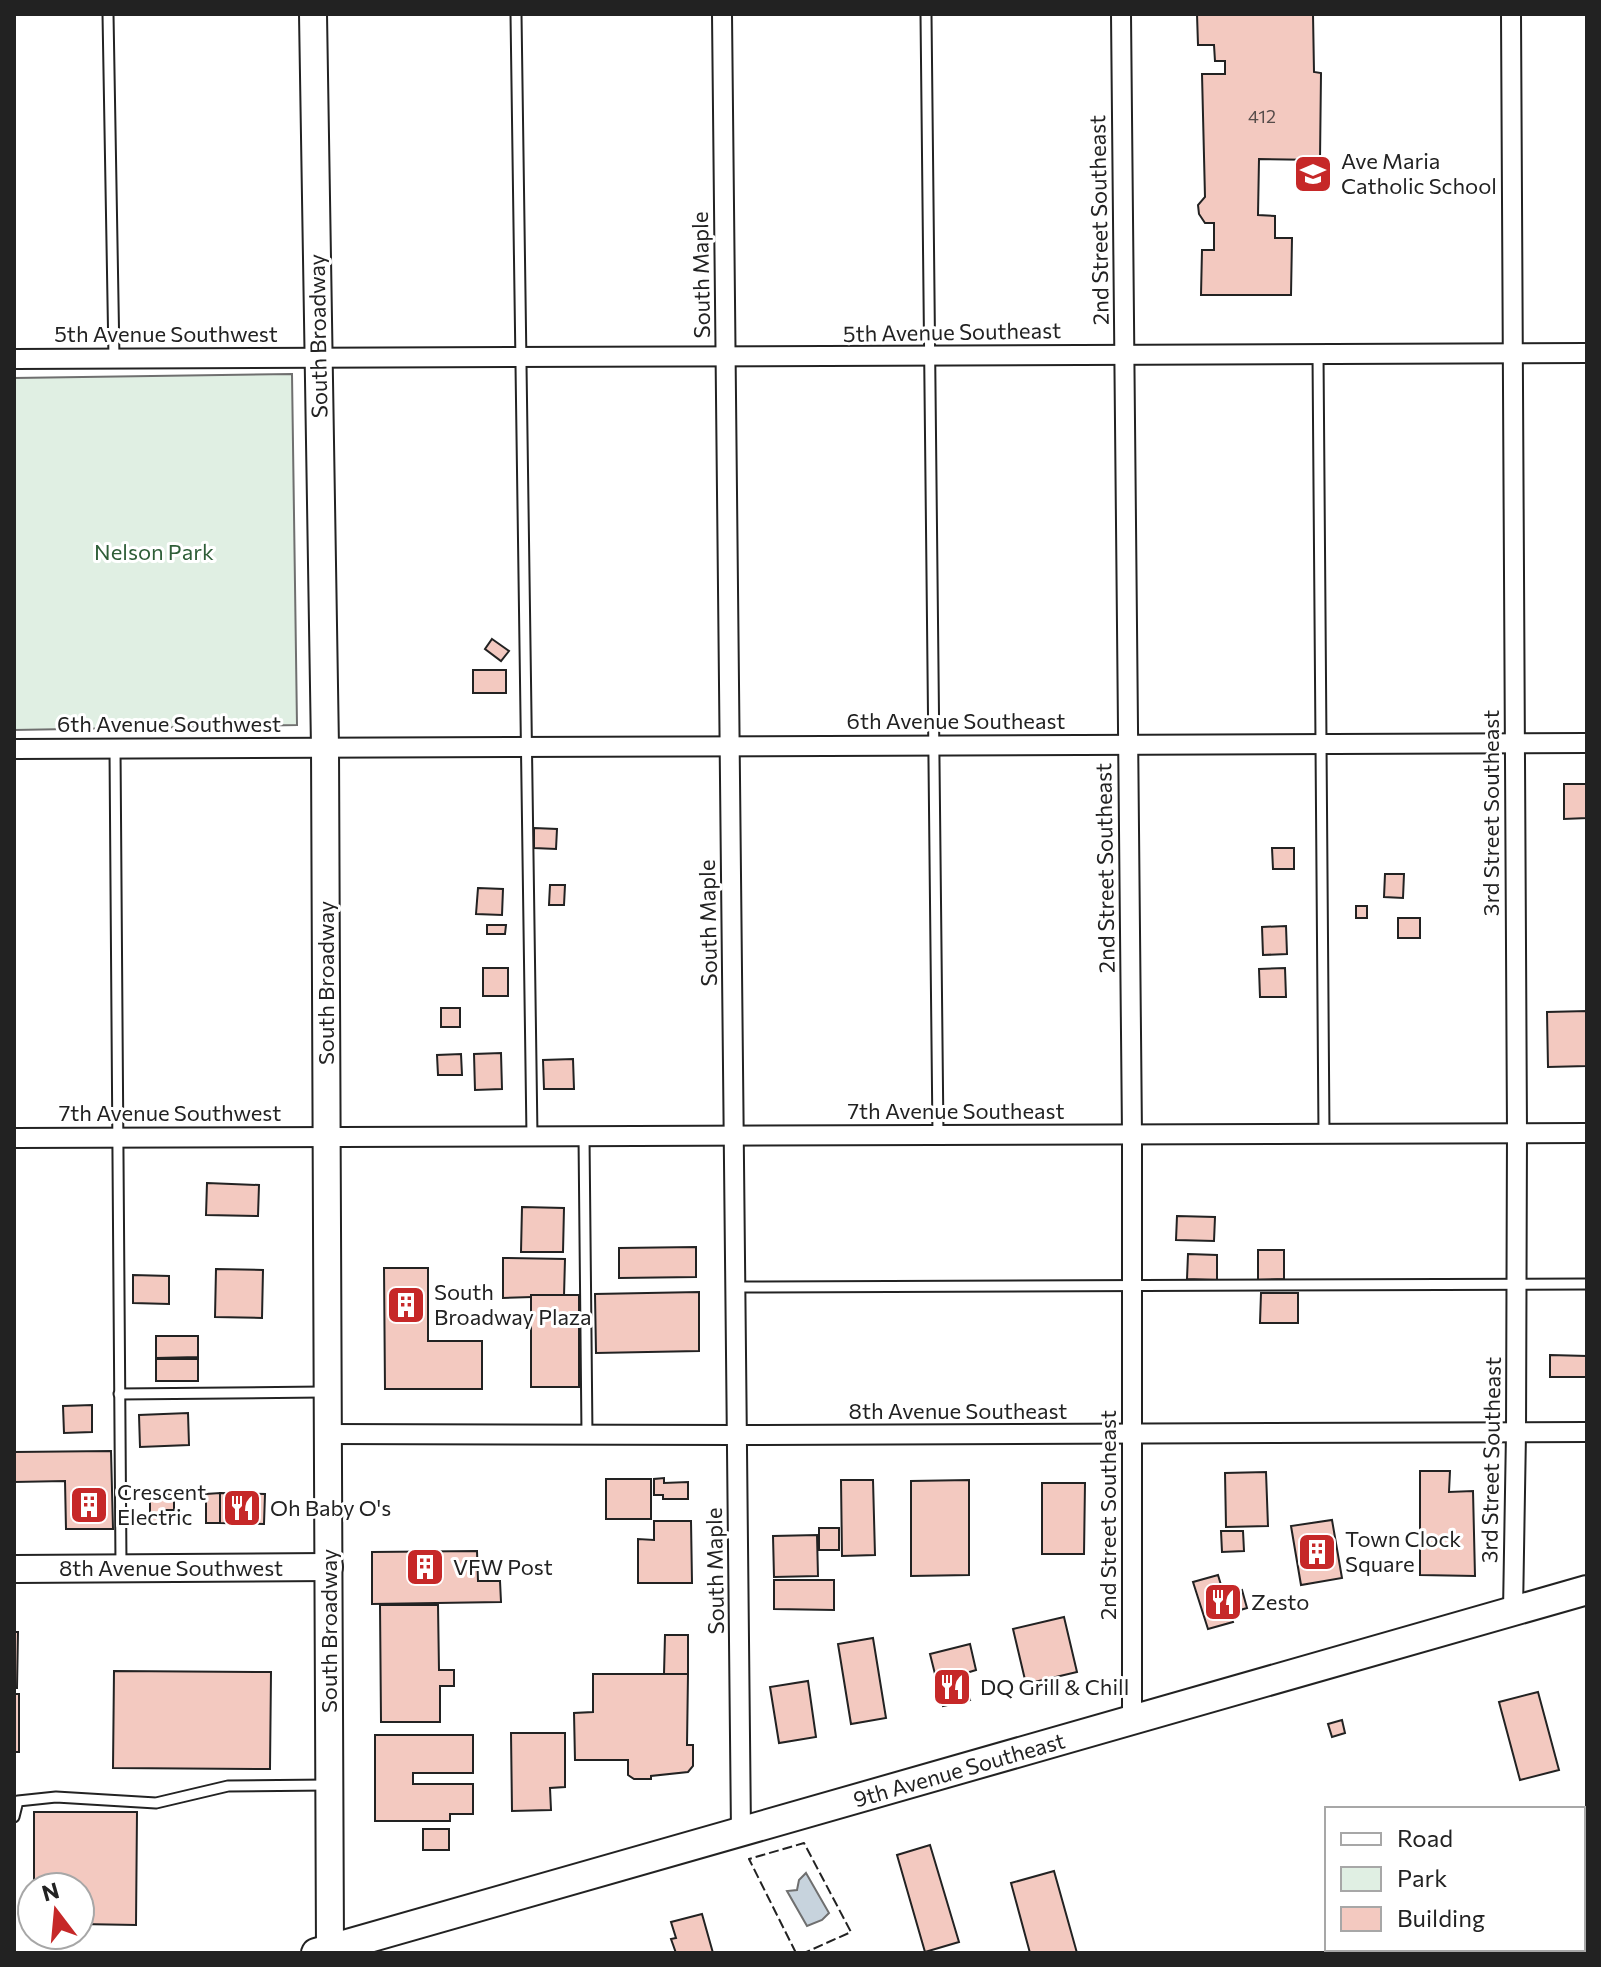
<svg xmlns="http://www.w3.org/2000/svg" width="1601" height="1967" viewBox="0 0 1601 1967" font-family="Commissioner,sans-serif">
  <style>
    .green { fill: #e0efe3; stroke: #6f6f6f; stroke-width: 2 }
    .water { fill: #c7d3dd; stroke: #6f6f6f; stroke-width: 2 }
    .building { fill: #f3c9c0; stroke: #222; stroke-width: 2 }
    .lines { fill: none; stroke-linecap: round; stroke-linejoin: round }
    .lane-casing { stroke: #222; stroke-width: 13 }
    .street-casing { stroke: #222; stroke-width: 22 }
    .secondary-casing { stroke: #222; stroke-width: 30 }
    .primary-casing { stroke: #222; stroke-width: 32 }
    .lane { stroke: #fff; stroke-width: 9 }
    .street { stroke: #fff; stroke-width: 18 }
    .secondary { stroke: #fff; stroke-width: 26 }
    .primary { stroke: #fff; stroke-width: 28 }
    .fence { stroke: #222; stroke-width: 2; stroke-dasharray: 10 4; stroke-linecap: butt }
    .labels { text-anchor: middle; stroke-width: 6; stroke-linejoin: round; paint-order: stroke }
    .number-label { font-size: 18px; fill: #564c4a }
    .poi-label { font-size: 22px; fill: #222; stroke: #fff; text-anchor: start }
    .street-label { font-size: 22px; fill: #222; stroke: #fff }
    .park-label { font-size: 22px; fill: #2f5e38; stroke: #fff }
  </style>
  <rect width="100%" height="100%" fill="#fff"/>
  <!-- green -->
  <polygon class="green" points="292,374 297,725 14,730 14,378"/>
  <!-- water -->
  <polygon class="water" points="806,1873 829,1913 822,1920 807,1926 787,1891 797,1890 799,1880"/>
  <!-- building -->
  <g class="building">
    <polygon points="1197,14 1313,14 1314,72 1321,73 1320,160 1259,159 1258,215 1275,216 1275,238 1292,238 1291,295 1201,295 1202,250 1214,250 1214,223 1205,223 1199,214 1198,205 1205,197 1202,74 1225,74 1225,61 1215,61 1214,45 1198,45"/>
    <polygon points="492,639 509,651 501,661 485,649"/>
    <rect x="473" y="670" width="33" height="23"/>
    <polygon points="1564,784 1587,784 1587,818 1564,819"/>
    <polygon points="534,828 557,829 556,849 534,848"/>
    <polygon points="1272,848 1294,848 1294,869 1273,869"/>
    <polygon points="1385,874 1404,874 1403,898 1384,897"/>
    <polygon points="550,885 565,885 564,905 549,905"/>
    <polygon points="478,888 503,889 502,915 476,914"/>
    <rect x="1356" y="906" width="11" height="12"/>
    <rect x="1398" y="918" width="22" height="20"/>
    <polygon points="487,925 506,925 505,934 487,934"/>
    <polygon points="1286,926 1287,954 1263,955 1262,927"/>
    <rect x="483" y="968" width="25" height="28"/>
    <polygon points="1285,968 1286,997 1260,997 1259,969"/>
    <rect x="441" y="1008" width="19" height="19"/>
    <polygon points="1587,1011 1587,1066 1548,1067 1547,1012"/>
    <polygon points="501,1053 502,1089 475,1090 474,1054"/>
    <polygon points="461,1054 462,1075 438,1075 437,1055"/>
    <polygon points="573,1059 574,1089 544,1089 543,1060"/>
    <polygon points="207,1183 259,1185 258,1216 206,1215"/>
    <polygon points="522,1207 564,1208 563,1252 521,1252"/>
    <polygon points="1177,1216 1215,1217 1214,1241 1176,1240"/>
    <polygon points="696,1247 696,1277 619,1278 619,1248"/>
    <polygon points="1258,1250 1284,1250 1284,1279 1258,1280"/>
    <polygon points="1188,1254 1217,1255 1217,1280 1187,1279"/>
    <polygon points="503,1258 565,1259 564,1296 503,1298"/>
    <polygon points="384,1268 428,1268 428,1341 482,1341 482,1389 385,1389"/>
    <polygon points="216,1269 263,1270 262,1318 215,1317"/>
    <polygon points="133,1275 169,1276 169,1304 133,1303"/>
    <polygon points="699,1292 699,1351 596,1353 595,1294"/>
    <polygon points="1261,1293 1298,1293 1298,1323 1260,1323"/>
    <rect x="531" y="1295" width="48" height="92"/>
    <polygon points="156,1336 198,1336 198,1357 156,1358"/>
    <polygon points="1550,1355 1587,1356 1587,1377 1550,1377"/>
    <rect x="156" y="1359" width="42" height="22"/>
    <polygon points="92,1405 92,1432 64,1433 63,1406"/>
    <polygon points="188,1413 189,1445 140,1447 139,1415"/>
    <polygon points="111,1451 113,1529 66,1529 65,1481 14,1482 14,1452"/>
    <polygon points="1420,1471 1450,1471 1449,1492 1473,1491 1475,1576 1420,1575"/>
    <polygon points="1266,1472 1268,1526 1226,1527 1225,1473"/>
    <polygon points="664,1478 664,1483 688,1482 688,1499 663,1499 663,1495 654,1495 654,1479"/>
    <rect x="606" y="1479" width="45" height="40"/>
    <polygon points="841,1480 873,1480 875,1555 842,1556"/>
    <polygon points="969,1480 969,1575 911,1576 911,1481"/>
    <polygon points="1042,1483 1085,1483 1084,1554 1042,1554"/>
    <polygon points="150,1493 174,1494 174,1510 165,1510 162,1522 150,1522"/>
    <polygon points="220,1493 265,1494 264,1524 220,1523"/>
    <polygon points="220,1493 220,1523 206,1523 206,1494"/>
    <polygon points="1332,1520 1342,1578 1301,1585 1291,1526"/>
    <polygon points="654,1521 691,1521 692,1583 638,1583 638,1539 654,1540"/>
    <rect x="819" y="1528" width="20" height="22"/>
    <polygon points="1221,1531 1243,1531 1244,1551 1222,1552"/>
    <polygon points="817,1535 818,1576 774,1577 773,1536"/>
    <polygon points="477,1551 478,1581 500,1581 501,1602 372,1604 372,1552"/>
    <polygon points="1218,1575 1224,1595 1242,1590 1247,1608 1230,1613 1233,1622 1208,1629 1193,1582"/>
    <polygon points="774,1580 834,1580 834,1610 774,1609"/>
    <polygon points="380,1605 438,1605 439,1670 454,1670 454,1686 440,1686 440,1722 381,1722"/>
    <polygon points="1064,1617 1077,1672 1026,1684 1013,1629"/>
    <polygon points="14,1632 18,1632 17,1688 14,1688"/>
    <polygon points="665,1635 688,1635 688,1674 664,1674"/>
    <polygon points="873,1638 886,1718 851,1724 838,1644"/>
    <polygon points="970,1644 976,1670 963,1674 970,1700 943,1706 930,1654"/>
    <polygon points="114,1671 271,1672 270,1769 113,1768"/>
    <polygon points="593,1674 688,1674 687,1745 693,1745 693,1766 688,1772 651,1776 651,1779 634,1779 628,1775 628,1760 575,1760 574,1713 593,1712"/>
    <polygon points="808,1681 816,1737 779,1743 770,1687"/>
    <polygon points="1538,1692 1559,1770 1520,1780 1499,1702"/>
    <rect x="14" y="1694" width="5" height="58"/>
    <polygon points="1342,1720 1345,1733 1332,1737 1328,1724"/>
    <polygon points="511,1733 565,1733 565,1787 550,1788 551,1810 512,1811"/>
    <polygon points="375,1735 473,1735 473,1773 413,1773 413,1784 473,1784 473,1814 450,1814 450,1821 375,1821"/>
    <polygon points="34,1812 137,1812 136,1925 80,1924 80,1887 34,1887"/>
    <rect x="423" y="1829" width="26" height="21"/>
    <polygon points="930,1845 959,1942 925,1952 897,1855"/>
    <polygon points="1054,1871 1077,1953 1030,1953 1011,1883"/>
    <polygon points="702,1914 713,1953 676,1953 671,1939 676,1938 671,1922"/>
    <polygon points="1355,1949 1574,1949 1576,1953 1341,1953"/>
  </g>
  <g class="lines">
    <!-- lane casing -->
    <g class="lane-casing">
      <g id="lane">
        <polyline points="108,14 114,358"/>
        <polyline points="516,14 532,1136"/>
        <polyline points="926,14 938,1135"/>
        <polyline points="1318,354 1324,1134"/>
        <polyline points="115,748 121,1565"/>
        <polyline points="584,1136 587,1435"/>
        <polyline points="736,1287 1587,1284"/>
        <polyline points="119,1394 323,1392"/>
        <polyline points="14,1817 18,1801 56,1797 156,1803 228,1786 328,1785"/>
      </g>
    </g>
    <!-- street casing -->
    <g class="street-casing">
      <g id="street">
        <polyline points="722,14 741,1832"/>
        <polyline points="1121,14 1132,1135 1132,1721"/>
        <polyline points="1511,14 1517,1133 1516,1433 1513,1611"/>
        <polyline points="14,359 1587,353"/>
        <polyline points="14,749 1587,743"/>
        <polyline points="14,1138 1587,1133"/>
        <polyline points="328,1434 737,1435 1587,1432"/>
      </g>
    </g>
    <!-- secondary casing -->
    <g class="secondary-casing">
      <g id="secondary">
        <polyline points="313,14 325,747 330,1949"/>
        <polyline points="14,1569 329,1567"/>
      </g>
    </g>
    <!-- primary casing -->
    <g class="primary-casing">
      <polyline id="primary" points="316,1953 1587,1590"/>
    </g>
    <!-- lane -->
    <use href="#lane" class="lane"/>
    <!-- street -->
    <use href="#street" class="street"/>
    <!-- secondary -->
    <use href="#secondary" class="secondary"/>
    <!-- primary -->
    <use href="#primary" class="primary"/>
    <!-- fence -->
    <polyline class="fence" points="796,1953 749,1859 804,1843 851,1932 804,1953"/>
  </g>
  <!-- icons -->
  <defs>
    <g id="school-square" transform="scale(2)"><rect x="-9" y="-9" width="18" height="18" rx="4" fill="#c62828" stroke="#fff"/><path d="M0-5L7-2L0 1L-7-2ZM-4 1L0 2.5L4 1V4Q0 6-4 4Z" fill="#fff"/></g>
    <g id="building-square" transform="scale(2)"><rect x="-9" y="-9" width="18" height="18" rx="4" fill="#c62828" stroke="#fff"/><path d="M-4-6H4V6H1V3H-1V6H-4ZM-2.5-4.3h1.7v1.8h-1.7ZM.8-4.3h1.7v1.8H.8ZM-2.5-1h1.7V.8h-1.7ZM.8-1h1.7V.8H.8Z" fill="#fff"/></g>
    <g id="restaurant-square" transform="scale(2)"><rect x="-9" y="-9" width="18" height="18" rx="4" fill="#c62828" stroke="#fff"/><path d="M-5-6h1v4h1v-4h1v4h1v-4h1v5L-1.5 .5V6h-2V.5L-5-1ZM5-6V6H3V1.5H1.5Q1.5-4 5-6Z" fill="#fff"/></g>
  </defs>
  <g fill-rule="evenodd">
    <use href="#school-square" x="1313" y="174"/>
    <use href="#building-square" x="406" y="1305"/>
    <use href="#building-square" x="89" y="1505"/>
    <use href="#restaurant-square" x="242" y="1508"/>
    <use href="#building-square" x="1317" y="1552"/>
    <use href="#building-square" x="425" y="1567"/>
    <use href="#restaurant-square" x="1223" y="1602"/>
    <use href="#restaurant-square" x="952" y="1687"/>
  </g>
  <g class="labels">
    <!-- number labels -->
    <g class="number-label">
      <text x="1262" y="123">412</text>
    </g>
    <!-- poi labels -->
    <g class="poi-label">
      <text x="1341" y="169">Ave Maria<tspan x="1341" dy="25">Catholic School</tspan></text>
      <text x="434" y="1300">South<tspan x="434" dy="25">Broadway Plaza</tspan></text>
      <text x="117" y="1500">Crescent<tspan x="117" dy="25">Electric</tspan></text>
      <text x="270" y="1516">Oh Baby O's</text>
      <text x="1345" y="1547">Town Clock<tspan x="1345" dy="25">Square</tspan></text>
      <text x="453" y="1575">VFW Post</text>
      <text x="1251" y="1610">Zesto</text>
      <text x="980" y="1695">DQ Grill &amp; Chill</text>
    </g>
    <!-- street labels -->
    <g class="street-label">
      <text transform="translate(1099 220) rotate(-91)" y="8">2nd Street Southeast</text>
      <text transform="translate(701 275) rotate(-91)" y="8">South Maple</text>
      <text transform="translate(952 332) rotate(-1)" y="8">5th Avenue Southeast</text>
      <text x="166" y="342">5th Avenue Southwest</text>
      <text transform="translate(318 336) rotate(-91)" y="8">South Broadway</text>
      <text x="956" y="729">6th Avenue Southeast</text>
      <text x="169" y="732">6th Avenue Southwest</text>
      <text transform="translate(1491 813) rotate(-90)" y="8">3rd Street Southeast</text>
      <text transform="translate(1105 868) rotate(-91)" y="8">2nd Street Southeast</text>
      <text transform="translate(708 923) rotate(-91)" y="8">South Maple</text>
      <text transform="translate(326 983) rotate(-90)" y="8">South Broadway</text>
      <text x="956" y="1119">7th Avenue Southeast</text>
      <text x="170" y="1121">7th Avenue Southwest</text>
      <text x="958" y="1419">8th Avenue Southeast</text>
      <text transform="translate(1491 1460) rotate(-89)" y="8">3rd Street Southeast</text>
      <text transform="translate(1108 1515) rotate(-90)" y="8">2nd Street Southeast</text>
      <text x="171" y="1576">8th Avenue Southwest</text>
      <text transform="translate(715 1571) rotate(-91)" y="8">South Maple</text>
      <text transform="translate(329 1631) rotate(-90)" y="8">South Broadway</text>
      <text transform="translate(959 1770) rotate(-16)" y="8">9th Avenue Southeast</text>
    </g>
    <!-- park labels -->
    <g class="park-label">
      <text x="154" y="560">Nelson Park</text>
    </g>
  </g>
  <!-- border -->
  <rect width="1601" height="1967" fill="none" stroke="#222222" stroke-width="32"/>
  <!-- legend -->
  <rect x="1325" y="1807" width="260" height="144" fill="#ffffff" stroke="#a7a7a7" stroke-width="2"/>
  <rect x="1341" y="1833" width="40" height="12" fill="#ffffff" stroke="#a7a7a7" stroke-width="2"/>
  <text x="1397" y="1847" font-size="24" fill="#222222">Road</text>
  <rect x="1341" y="1867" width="40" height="24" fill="#e0efe3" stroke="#a7a7a7" stroke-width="2"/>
  <text x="1397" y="1887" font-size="24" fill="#222222">Park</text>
  <rect x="1341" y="1907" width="40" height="24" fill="#f3c9c0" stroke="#a7a7a7" stroke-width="2"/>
  <text x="1397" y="1927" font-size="24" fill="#222222">Building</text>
  <!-- north arrow -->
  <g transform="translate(56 1911) rotate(344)"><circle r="38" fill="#ffffff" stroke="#a7a7a7" stroke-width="2"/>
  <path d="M0-6L14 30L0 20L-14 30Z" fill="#c62828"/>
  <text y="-12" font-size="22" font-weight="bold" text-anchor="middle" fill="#222222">N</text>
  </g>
</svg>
